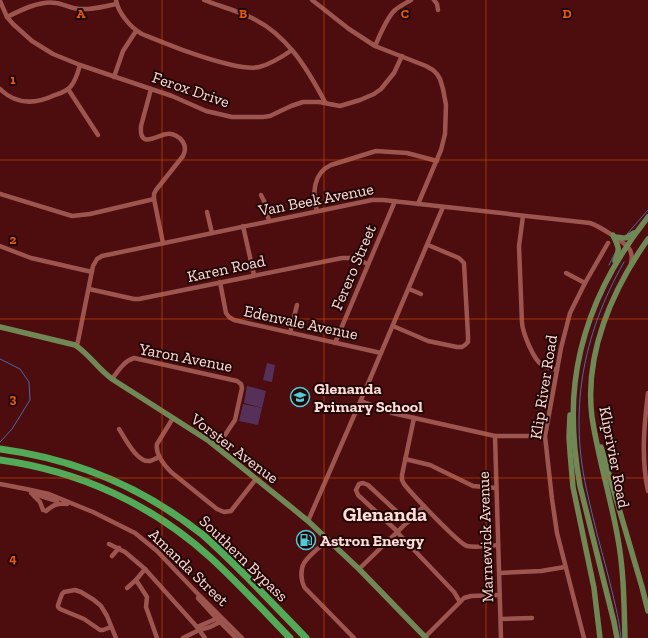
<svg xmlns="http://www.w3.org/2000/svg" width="648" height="638" viewBox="0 0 648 638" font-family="'Zilla Slab',serif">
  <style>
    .green { fill: #573059 }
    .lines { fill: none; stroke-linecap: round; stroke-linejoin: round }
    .stream { stroke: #4b68ab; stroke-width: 1 }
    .minor { stroke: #9d5550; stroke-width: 4.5 }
    .major { stroke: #708855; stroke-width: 5.5 }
    .highway { stroke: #52aa58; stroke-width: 7 }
    .grid { fill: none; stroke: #e8590c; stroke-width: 1; stroke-opacity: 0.55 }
    .labels { text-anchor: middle; stroke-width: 4; stroke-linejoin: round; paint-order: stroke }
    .street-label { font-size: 16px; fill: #fedcd8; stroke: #220706 }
    .poi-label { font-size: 16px; font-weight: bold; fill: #fedcd8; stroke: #220706; text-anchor: start }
    .district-label { font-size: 20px; font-weight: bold; fill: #fedcd8; stroke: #220706 }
    .grid-label { font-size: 13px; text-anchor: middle; font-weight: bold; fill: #e8590c; stroke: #220706; stroke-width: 4; stroke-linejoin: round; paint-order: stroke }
  </style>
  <rect width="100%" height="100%" fill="#4d0c0d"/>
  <!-- green -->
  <g class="green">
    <polygon points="267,363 275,365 272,382 263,380"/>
    <polygon points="247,386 266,391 262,408 244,403"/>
    <polygon points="243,404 262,408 258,425 239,421"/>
  </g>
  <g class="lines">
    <!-- stream -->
    <g class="stream">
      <polyline points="627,234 648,210"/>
      <polyline points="609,265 615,253"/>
      <polyline points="0,359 20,369 29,382 30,400 12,429 0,442"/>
      <path d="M 621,638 C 619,617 613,596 608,575 C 601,549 594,523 588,496 C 568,412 582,336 624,262"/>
    </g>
    <!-- minor -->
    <g class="minor">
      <path d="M 116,0 C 118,13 131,28 142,34 C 172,46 201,58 232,65 C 241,67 250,69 259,67 C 271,64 282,57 292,50"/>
      <path d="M 204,0 C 219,6 235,10 250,17 C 286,33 307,68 325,102"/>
      <polyline points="312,0 349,29 375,46 426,66 433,70 437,74 440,79 443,89 446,105 445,134 441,150 418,204"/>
      <polyline points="434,0 437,4 438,10"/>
      <polyline points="0,1 7,17 13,24 32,41 53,54 80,65 172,96 206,111 232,117 263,117 270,116 291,106 303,102 319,102 340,106 360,100 374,94 381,89 394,73 402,56"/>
      <path d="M 7,17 C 21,10 41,0 56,3 C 64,4 72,9 80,9 C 92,10 105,6 117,4"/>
      <path d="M 375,46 C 379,37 387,17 395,10 C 400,6 406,3 411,0"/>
      <polyline points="114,77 123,51 136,31"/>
      <path d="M 0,89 C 16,105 36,104 55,95 C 61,93 68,91 71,86 C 76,80 78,72 80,65"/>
      <polyline points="68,89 98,135"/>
      <path d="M 151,89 L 141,126 C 139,150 157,135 167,134 C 173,133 180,137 183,142 C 186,147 185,152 183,156 L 156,190 L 154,194 L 154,199 L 163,243"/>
      <polyline points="0,194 72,216 90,214 154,199"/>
      <polyline points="261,195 264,201 269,221"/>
      <path d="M 317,211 C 312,194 313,173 331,165 L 376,151 L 407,153 L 437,161"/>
      <polyline points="207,212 212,233"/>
      <path d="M 523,216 L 519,246 L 522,323 C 523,333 533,359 542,365 C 547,368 552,368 557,370"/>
      <polyline points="243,226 254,275"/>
      <polyline points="0,246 31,258 92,272"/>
      <polyline points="566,273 585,283"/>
      <polyline points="220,282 226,313 229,317 234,320 381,353"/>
      <polyline points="89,289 134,299 139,299 342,258 353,258 368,264"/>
      <polyline points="409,289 421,294"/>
      <polyline points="393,326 428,341 457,347 462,347 465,345 468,342 468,336 464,263 459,258 428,245"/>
      <polyline points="290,333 297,305"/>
      <polyline points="335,343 395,201"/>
      <path d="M 77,346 L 93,266 L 97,259 L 102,256 L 372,200 L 383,200 L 590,223 C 599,226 625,242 630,250 C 632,254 632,259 631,263"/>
      <path d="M 112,379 C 118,371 124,361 134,358 L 237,381 L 241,384 L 242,388 L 235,420 L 217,447"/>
      <path d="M 648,393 C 644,426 641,459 648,491"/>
      <polyline points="361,401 392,413 495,436 545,436"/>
      <path d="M 173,418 L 157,444 C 155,455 164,465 171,472 L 217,509 L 224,512 L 231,511 L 256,479"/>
      <path d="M 414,418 L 402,475 L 402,480 L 404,484 C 411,493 459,544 467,546 C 475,548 489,546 498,545"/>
      <path d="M 119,429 C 125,438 137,463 150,461 C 153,460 157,458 159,457"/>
      <polyline points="495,436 501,638"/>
      <polyline points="405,459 430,465 473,486 496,488"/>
      <polyline points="0,484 26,489 49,494 93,512 135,533 157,551 197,593 242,638"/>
      <polyline points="31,493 57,501"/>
      <polyline points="33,495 40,502 43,510"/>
      <path d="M 46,511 C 53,505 57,503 67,504"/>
      <polyline points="308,521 367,386 443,207"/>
      <polyline points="397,532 454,592 460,602"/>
      <polyline points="398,532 358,495 356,490 359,484 363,483 368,485 408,522"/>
      <path d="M 328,540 C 320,547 310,554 304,563 C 300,570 301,582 305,588 L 354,638"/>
      <polyline points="109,544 125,552 145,569 136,580 147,597 146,607 157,638"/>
      <polyline points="112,556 119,548"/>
      <polyline points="145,569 197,627 205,638"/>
      <polyline points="359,569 424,506"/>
      <polyline points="500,573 541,571 565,567"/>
      <polyline points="127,588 136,580"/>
      <polyline points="198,598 217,619 236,638"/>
      <polyline points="501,619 532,618"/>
      <polyline points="111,627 103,630 100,630 84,619 60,609 58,607 58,605 62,594 64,592 75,590 81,592 94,600 101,606 107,616 116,638"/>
      <polyline points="197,627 218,618"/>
      <polyline points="425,637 464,598 471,596 500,595"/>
      <polyline points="183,638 199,630 210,627 222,621"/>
      <polyline points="584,638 557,533 552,499 545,436 561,348 570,313 585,283 608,243"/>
    </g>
    <!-- major -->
    <g class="major">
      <path d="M 613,235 C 619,248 620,248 615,261"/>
      <path d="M 614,237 C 628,238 622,240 634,233"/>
      <path d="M 0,327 L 75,345 C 89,354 98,369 112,379 L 209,441 L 286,503 L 308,521 L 359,569 L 426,638"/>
      <polyline points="570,415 569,437 570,452 573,487 594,588 600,638"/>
      <polyline points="601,447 642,587 648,611"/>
      <path d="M 617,638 L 614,622 L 580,486 C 574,452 571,417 575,383 C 582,322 610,265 648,217"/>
      <path d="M 625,638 C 624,605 624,572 618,539 C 611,498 598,458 592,417 C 584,354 612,290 648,239"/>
    </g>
    <!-- highway -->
    <g class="highway">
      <path d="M 0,449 C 75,459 144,488 203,535 C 219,549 234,564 249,579 C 268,599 287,618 306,638"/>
      <path d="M 0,460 C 79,471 152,504 211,558 C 238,583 264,611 290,638"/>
    </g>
  </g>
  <!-- grid -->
  <path class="grid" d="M 162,0 L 162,638M 324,0 L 324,638M 486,0 L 486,638M 0,160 L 648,160M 0,319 L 648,319M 0,478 L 648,478"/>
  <!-- icons -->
  <defs>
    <g id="school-ring" transform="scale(1)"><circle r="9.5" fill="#220706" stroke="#52cbd8" stroke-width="1.5"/><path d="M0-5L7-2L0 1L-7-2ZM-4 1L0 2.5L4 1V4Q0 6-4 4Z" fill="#52cbd8"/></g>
    <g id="fuel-ring" transform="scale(1)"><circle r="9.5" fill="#220706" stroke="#52cbd8" stroke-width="1.5"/><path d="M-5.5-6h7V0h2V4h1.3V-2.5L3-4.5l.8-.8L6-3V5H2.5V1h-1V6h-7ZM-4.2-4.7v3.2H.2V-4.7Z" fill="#52cbd8"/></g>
  </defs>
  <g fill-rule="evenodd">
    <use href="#school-ring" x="300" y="397"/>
    <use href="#fuel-ring" x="306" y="540"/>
  </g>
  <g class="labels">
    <!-- street labels -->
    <g class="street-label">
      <text transform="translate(191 89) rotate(19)" y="6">Ferox Drive</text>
      <text transform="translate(316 199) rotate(-11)" y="6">Van Beek Avenue</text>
      <text transform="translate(353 267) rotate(-67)" y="6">Ferero Street</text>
      <text transform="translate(226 268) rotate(-12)" y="6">Karen Road</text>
      <text transform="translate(301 322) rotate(12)" y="6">Edenvale Avenue</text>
      <text transform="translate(186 357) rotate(11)" y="6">Yaron Avenue</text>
      <text transform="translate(543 387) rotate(-81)" y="6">Klip River Road</text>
      <text transform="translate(235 448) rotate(37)" y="6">Vorster Avenue</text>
      <text transform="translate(615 457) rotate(79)" y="6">Kliprivier Road</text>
      <text transform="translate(485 537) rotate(-92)" y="6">Marnewick Avenue</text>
      <text transform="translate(244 558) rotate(44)" y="6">Southern Bypass</text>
      <text transform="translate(189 567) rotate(44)" y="6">Amanda Street</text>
    </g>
    <!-- poi labels -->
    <g class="poi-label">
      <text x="314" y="394">Glenanda<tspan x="314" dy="18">Primary School</tspan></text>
      <text x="320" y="546">Astron Energy</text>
    </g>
    <!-- district labels -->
    <g class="district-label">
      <text x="385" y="521">Glenanda</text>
    </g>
  </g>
  <g class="grid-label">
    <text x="81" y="18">A</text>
    <text x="243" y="18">B</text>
    <text x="405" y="18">C</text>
    <text x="567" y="18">D</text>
    <text x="13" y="84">1</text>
    <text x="13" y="244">2</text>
    <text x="13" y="403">3</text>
    <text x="13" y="563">4</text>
  </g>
</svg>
